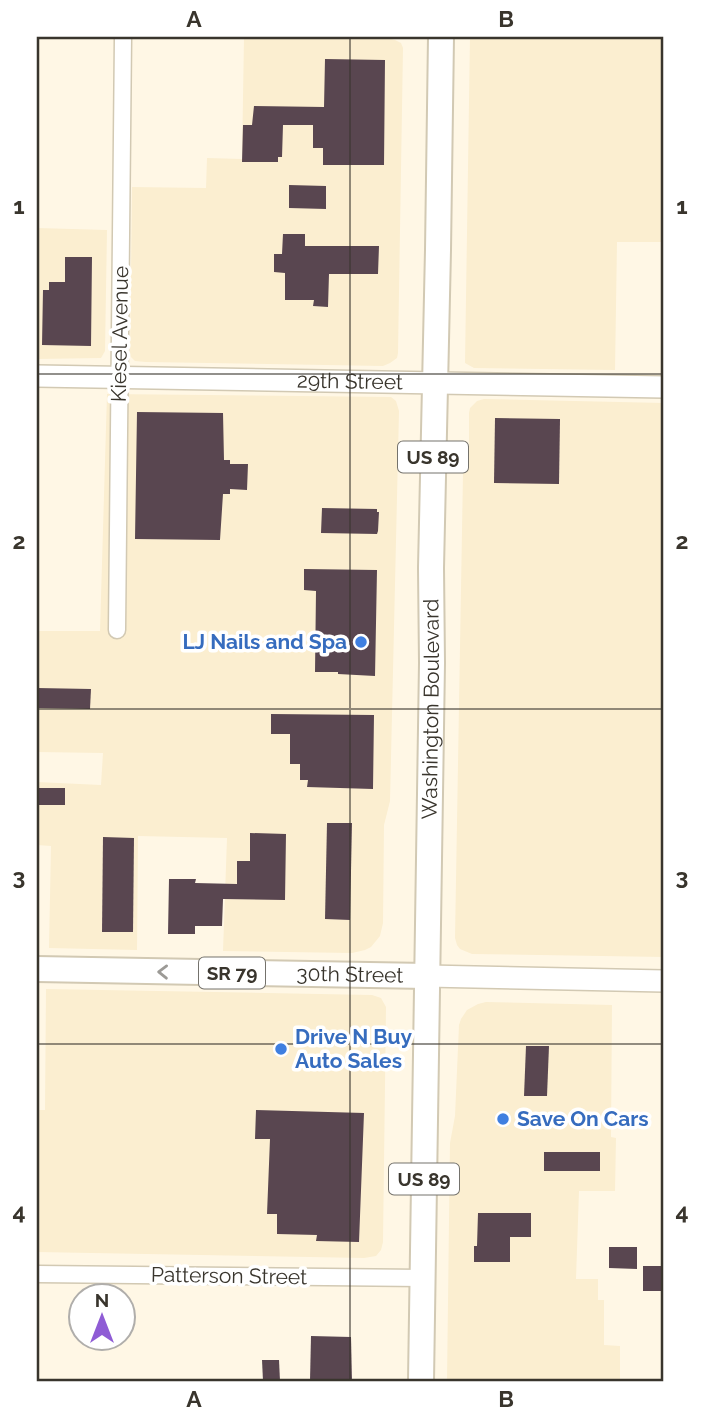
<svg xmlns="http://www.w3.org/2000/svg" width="701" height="1418" viewBox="0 0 701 1418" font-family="Raleway,sans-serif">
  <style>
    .built { fill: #fbeed0 }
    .building { fill: #594650 }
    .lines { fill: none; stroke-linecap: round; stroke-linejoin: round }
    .street-casing { stroke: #d2c9b3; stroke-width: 19 }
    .secondary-casing { stroke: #d2c9b3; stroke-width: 24 }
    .primary-casing { stroke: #d2c9b3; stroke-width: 28 }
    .street { stroke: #fff; stroke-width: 16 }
    .secondary { stroke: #fff; stroke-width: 21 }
    .primary { stroke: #fff; stroke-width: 24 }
    .oneway { stroke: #9c9a96 }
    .grid { fill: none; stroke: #39352d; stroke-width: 2; stroke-opacity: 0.55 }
    .shop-dot { fill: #3f7fe0; stroke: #fff; stroke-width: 2.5 }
    .labels { text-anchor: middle; stroke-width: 7; stroke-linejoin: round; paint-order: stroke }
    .shield { fill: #fff; stroke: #74726c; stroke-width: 2 }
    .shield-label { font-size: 19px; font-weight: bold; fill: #39352d }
    .street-label { font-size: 21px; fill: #39352d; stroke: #fff }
    .shop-label { font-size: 21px; font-weight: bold; fill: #366cbe; stroke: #fff; text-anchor: start }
    .neatline { fill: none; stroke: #39352d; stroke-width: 2.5 }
    .grid-label { font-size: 23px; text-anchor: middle; font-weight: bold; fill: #39352d }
  </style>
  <rect width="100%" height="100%" fill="#fff7e5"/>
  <!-- built -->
  <g class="built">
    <polygon points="244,37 391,39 395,40 401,43 403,48 398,353 397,358 390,363 383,366 146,362 135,361 130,356 132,187 206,188 207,158 242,159"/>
    <polygon points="470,37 664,37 664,242 617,242 615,370 474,368 465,363"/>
    <polygon points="37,228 107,230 105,351 101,358 37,359"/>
    <polygon points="107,394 391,397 396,401 399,411 390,801 384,825 383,923 380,936 371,947 365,950 352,953 223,951 227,838 138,836 137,950 49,948 51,846 37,845 37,782 101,785 103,753 37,752 37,631 100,631"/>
    <polygon points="484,399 664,403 664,957 472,954 460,949 457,945 455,938 463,473 469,447 469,413 470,408 477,401"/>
    <polygon points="46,989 372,995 381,998 386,1007 383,1242 381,1250 376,1256 364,1258 37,1252 37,1110 45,1110"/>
    <polygon points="486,1002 612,1005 611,1137 616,1138 615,1191 579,1191 576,1279 598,1279 598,1300 604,1300 604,1345 620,1346 620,1381 447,1381 450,1143 455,1116 459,1025 461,1019 467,1010 478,1004"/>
  </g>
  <!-- building -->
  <g class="building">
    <polygon points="325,59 385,60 384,165 323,165 323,148 313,148 313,125 283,125 282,157 278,157 278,162 242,162 243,125 252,125 254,106 324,107"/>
    <polygon points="289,185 326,186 326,209 289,208"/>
    <polygon points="283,234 305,234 305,246 379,246 378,274 329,274 328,307 313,306 314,300 285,300 285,273 274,272 274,254 282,254"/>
    <polygon points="65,257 92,257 91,346 42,345 43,290 49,290 49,282 65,282"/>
    <polygon points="137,412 223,413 224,460 230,460 230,464 248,464 247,490 230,489 230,494 223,494 220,540 135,539"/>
    <polygon points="495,418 560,419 559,484 494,483"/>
    <polygon points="322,508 377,509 377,512 379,512 378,531 377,534 321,533"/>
    <polygon points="304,569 377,570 375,676 338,674 338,672 315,672 316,591 304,590"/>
    <polygon points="37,688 91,689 90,709 37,708"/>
    <polygon points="271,714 374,715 373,789 307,787 308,780 300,780 300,764 290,764 290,734 271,734"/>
    <rect x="37" y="788" width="28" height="17"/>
    <polygon points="327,823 352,823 350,920 325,919"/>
    <polygon points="250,833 286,834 285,900 223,899 222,926 195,926 195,934 168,934 169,879 196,879 195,883 237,884 237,861 250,861"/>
    <polygon points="103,837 134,838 133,932 102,932"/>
    <polygon points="526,1046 549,1046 547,1096 524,1096"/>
    <polygon points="256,1110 364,1113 359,1242 316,1241 317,1235 277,1234 277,1214 267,1214 270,1139 255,1139"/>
    <rect x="544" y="1152" width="56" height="19"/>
    <polygon points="478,1213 531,1213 531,1237 510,1237 510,1262 474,1262 474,1246 477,1246"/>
    <polygon points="609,1247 637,1247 637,1269 609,1268"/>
    <rect x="643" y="1266" width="21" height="25"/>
    <polygon points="311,1336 351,1337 352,1381 310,1381"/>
    <polygon points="262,1360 279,1360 280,1381 263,1381"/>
  </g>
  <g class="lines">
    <!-- street casing -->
    <g class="street-casing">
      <g id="street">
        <polyline points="117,630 123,37"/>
        <polyline points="37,1274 422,1278"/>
      </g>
    </g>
    <!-- secondary casing -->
    <g class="secondary-casing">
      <g id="secondary">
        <path id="s1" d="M 37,376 L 664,387"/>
        <polyline points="427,976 664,981"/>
      </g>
    </g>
    <!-- primary casing -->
    <g class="primary-casing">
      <g id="primary">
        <path id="s2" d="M 37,969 L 427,976"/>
        <path id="s3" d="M 421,1381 L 432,663 L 431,568 L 438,250 L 441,37"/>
      </g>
    </g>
    <!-- street -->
    <use href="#street" class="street"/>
    <!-- secondary -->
    <use href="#secondary" class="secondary"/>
    <!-- primary -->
    <use href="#primary" class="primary"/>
  </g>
  <!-- one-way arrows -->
  <defs><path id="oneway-chevron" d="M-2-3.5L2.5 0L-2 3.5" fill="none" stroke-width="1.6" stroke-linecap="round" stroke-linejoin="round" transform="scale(1.75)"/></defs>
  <use class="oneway" href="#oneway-chevron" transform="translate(163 972) rotate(-179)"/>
  <!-- grid -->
  <path class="grid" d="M 350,37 L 350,1381M 37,374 L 664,374M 37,709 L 664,709M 37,1044 L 664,1044"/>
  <!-- markers -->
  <g class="shop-dot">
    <circle cx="361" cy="642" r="7"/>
    <circle cx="281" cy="1049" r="7"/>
    <circle cx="503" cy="1119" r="7"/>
  </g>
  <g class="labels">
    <!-- shield labels -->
    <g class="shield">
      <rect x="398" y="441.5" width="70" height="31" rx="5"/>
      <rect x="199" y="957.5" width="66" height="31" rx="5"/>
      <rect x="389" y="1163.5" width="70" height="31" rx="5"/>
    </g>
    <g class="shield-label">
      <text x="433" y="464">US 89</text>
      <text x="232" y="980">SR 79</text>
      <text x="424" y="1186">US 89</text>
    </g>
    <!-- street labels -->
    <g class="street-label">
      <text transform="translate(120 334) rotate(-89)" y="7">Kiesel Avenue</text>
      <text dy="7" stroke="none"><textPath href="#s1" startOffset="313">29th Street</textPath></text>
      <text dy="7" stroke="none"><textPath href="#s3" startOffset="672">Washington Boulevard</textPath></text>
      <text dy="7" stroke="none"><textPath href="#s2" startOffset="313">30th Street</textPath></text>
      <text transform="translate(229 1276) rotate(1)" y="7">Patterson Street</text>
    </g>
    <!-- shop labels -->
    <g class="shop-label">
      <text x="347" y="649" text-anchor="end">LJ Nails and Spa</text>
      <text x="295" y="1044">Drive N Buy<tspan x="295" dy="24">Auto Sales</tspan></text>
      <text x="517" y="1126">Save On Cars</text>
    </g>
  </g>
  <!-- border -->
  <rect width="701" height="1418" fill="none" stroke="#ffffff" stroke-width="77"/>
  <!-- north arrow -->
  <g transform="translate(102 1317)"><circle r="33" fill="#ffffff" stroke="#b0aeab" stroke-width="2"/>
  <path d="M0-5L12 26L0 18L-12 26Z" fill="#8f5cd5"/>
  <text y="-10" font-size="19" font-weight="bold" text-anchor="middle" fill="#39352d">N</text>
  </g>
  <rect x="38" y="38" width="624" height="1342" class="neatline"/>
  <g class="grid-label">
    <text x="194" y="27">A</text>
    <text x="506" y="27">B</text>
    <text x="19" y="214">1</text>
    <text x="682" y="214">1</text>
    <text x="19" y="549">2</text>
    <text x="682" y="549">2</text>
    <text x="19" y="885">3</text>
    <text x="682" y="885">3</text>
    <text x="19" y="1220">4</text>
    <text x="682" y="1220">4</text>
    <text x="194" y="1407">A</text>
    <text x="506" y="1407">B</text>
  </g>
</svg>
